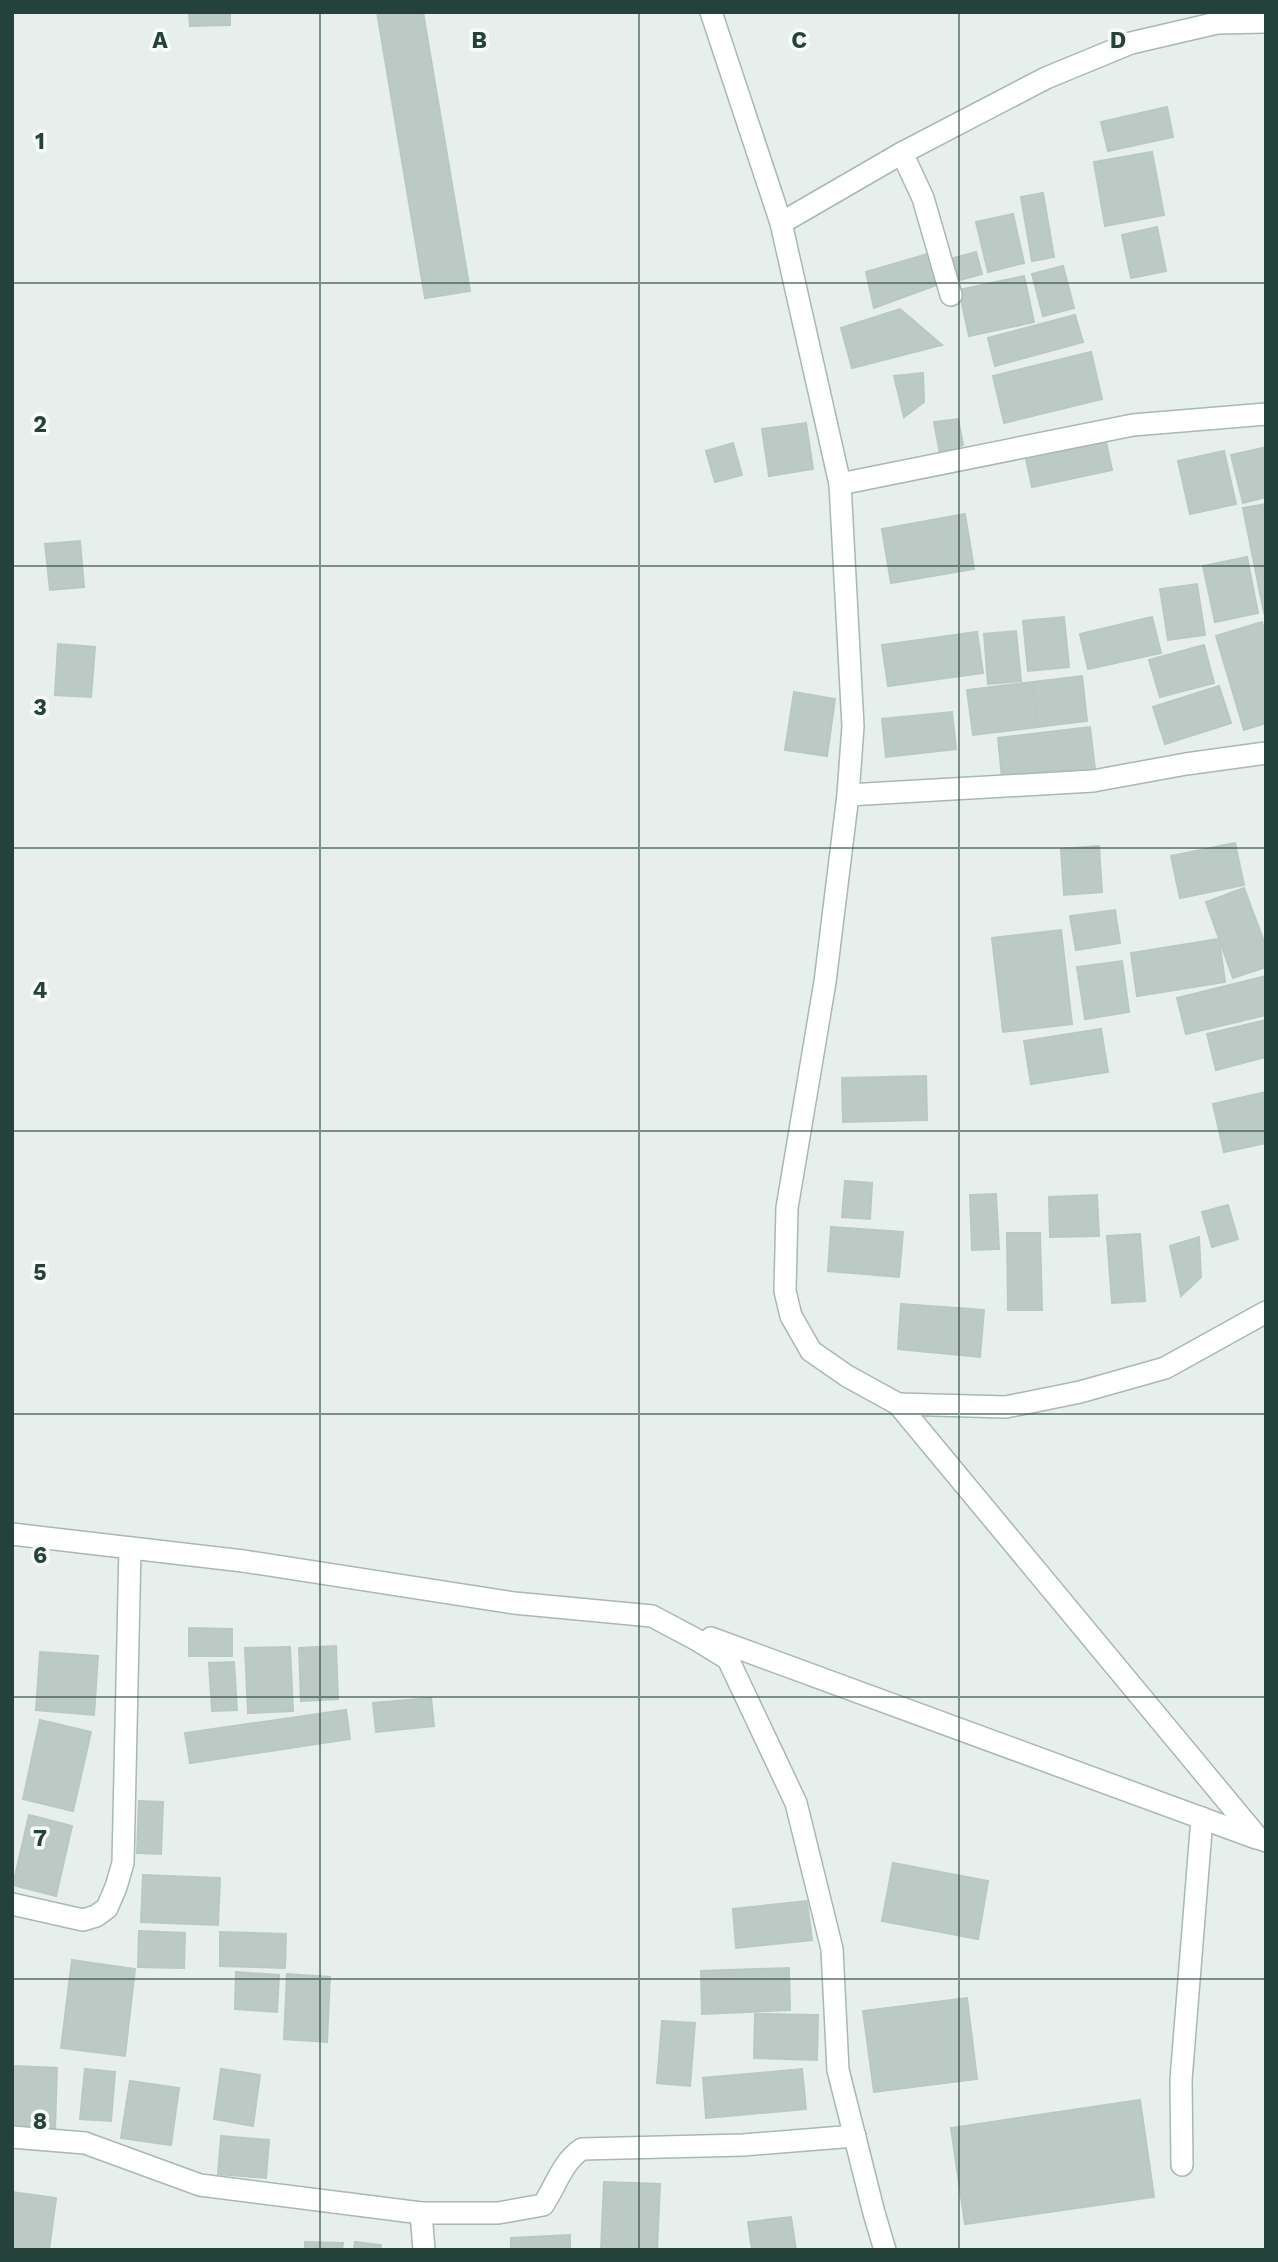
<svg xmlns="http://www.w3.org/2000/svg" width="1278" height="2262" viewBox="0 0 1278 2262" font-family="'Work Sans',sans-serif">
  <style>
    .building { fill: #bbcac4; stroke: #b8c9c2; stroke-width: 2 }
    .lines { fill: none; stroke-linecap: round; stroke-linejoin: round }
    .minor-casing { stroke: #a8b8b2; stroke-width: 24 }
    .minor { stroke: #fff; stroke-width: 21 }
    .grid { fill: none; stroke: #24423a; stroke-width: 2; stroke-opacity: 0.55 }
    .grid-label { font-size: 23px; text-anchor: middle; font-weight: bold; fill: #24423a; stroke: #f7fbf9; stroke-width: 7; stroke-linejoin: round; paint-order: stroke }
  </style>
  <rect width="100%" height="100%" fill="#e6efeb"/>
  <!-- building -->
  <g class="building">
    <polygon points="189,12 230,12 230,25 190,26"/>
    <polygon points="377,12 423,12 470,291 425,298"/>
    <polygon points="1167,107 1173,137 1108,151 1101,122"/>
    <polygon points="1152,152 1164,215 1105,226 1094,162"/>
    <polygon points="1043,193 1054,257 1032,261 1021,197"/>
    <polygon points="1013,214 1024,263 988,272 976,222"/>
    <polygon points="1157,227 1166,271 1131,278 1122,235"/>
    <polygon points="976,252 982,274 956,281 950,259"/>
    <polygon points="931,253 939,284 874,308 866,272"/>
    <polygon points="1063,266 1074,308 1043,316 1032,274"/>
    <polygon points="1024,276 1034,322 969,336 959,290"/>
    <polygon points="900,309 942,345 852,368 841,328"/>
    <polygon points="1075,315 1083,342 995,366 988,338"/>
    <polygon points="1091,352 1102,399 1004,423 993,376"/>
    <polygon points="923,373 924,402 904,417 894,376"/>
    <polygon points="958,419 963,445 940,454 934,422"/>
    <polygon points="806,423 813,469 769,476 762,429"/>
    <polygon points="1105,437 1112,470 1032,487 1025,454"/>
    <polygon points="733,443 742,475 715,482 706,451"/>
    <polygon points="1263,448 1266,458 1266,497 1243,503 1231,455"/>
    <polygon points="1224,451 1236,504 1190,514 1178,461"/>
    <polygon points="1266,504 1266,612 1264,613 1243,508"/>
    <polygon points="965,514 974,569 891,583 882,529"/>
    <polygon points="80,541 84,587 50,590 45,544"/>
    <polygon points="1247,557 1258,613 1215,622 1203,566"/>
    <polygon points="1197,584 1205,635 1168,640 1160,589"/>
    <polygon points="1064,617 1069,667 1028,671 1023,621"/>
    <polygon points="1152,617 1161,653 1088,669 1080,634"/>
    <polygon points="1262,622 1266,634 1266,723 1244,730 1216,636"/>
    <polygon points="1016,631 1021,681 988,684 984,634"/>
    <polygon points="977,632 983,673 888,686 882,645"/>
    <polygon points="58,644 95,647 91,697 55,695"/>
    <polygon points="1204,645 1214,683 1160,697 1149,660"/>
    <polygon points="1082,676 1087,721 1038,727 1032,682"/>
    <polygon points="1032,682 1038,727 973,735 967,690"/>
    <polygon points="1219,686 1231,723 1165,744 1153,707"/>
    <polygon points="794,692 835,699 827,756 785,750"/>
    <polygon points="952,712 956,749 886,757 882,719"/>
    <polygon points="1090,727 1095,769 1002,779 998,738"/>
    <polygon points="1235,843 1244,885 1180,898 1171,856"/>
    <polygon points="1099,846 1102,892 1064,895 1061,849"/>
    <polygon points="1244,888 1266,947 1266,967 1233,978 1206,902"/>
    <polygon points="1115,910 1120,943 1076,950 1070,916"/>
    <polygon points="1061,930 1072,1024 1003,1032 992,938"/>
    <polygon points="1219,939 1225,982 1137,996 1131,953"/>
    <polygon points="1122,961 1129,1012 1085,1019 1077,967"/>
    <polygon points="1266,976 1266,1015 1186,1034 1177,998"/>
    <polygon points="1266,1020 1266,1057 1216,1070 1207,1034"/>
    <polygon points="1101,1029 1108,1072 1031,1084 1024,1041"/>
    <polygon points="926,1076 927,1120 843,1122 842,1078"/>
    <polygon points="1266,1092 1266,1143 1224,1152 1213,1104"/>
    <polygon points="845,1181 872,1183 870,1219 842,1217"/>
    <polygon points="996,1194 999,1249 972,1250 970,1195"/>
    <polygon points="1097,1195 1099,1236 1050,1237 1049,1197"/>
    <polygon points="1228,1205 1238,1239 1212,1247 1202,1212"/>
    <polygon points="831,1227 903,1232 899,1277 828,1271"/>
    <polygon points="1007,1233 1040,1233 1042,1310 1008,1310"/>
    <polygon points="1140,1234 1145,1301 1112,1303 1107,1236"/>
    <polygon points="1199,1237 1201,1277 1181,1296 1170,1246"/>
    <polygon points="901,1304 984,1310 980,1357 898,1349"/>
    <polygon points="189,1628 232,1629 232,1656 189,1656"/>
    <polygon points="336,1646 338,1699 301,1701 299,1648"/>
    <polygon points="290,1647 293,1711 248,1713 245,1648"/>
    <polygon points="40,1652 98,1656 94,1715 36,1710"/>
    <polygon points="234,1662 237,1710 212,1711 209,1663"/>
    <polygon points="431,1698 434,1726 376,1732 373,1703"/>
    <polygon points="346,1710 350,1739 190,1763 185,1733"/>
    <polygon points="40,1720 91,1732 73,1811 23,1799"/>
    <polygon points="139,1801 163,1802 161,1854 137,1853"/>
    <polygon points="29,1815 72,1826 56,1896 13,1885"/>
    <polygon points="893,1863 988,1881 978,1939 882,1921"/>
    <polygon points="143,1875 220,1878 218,1925 141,1922"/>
    <polygon points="807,1901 812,1940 736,1948 733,1909"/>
    <polygon points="139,1931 185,1933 184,1968 138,1967"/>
    <polygon points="220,1932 286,1934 285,1968 220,1966"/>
    <polygon points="72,1960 135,1969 125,2056 61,2048"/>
    <polygon points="789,1968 790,2010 702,2014 701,1971"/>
    <polygon points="236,1972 279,1975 277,2012 235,2009"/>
    <polygon points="287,1974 330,1977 327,2042 284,2039"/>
    <polygon points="967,1998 977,2079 874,2092 863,2011"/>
    <polygon points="755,2014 818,2015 817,2060 754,2058"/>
    <polygon points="662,2021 695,2023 690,2086 657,2083"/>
    <polygon points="12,2066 57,2068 55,2130 12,2128"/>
    <polygon points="85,2069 115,2072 111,2121 80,2119"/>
    <polygon points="221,2069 260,2075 253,2126 214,2119"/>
    <polygon points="802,2069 806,2109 706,2118 703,2078"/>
    <polygon points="130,2081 179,2088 171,2145 121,2138"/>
    <polygon points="1140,2100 1154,2197 965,2224 951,2128"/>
    <polygon points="221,2136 269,2140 266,2178 218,2174"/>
    <polygon points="604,2182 660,2184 657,2250 601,2250"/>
    <polygon points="12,2192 56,2198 49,2250 12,2250"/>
    <polygon points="791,2217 796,2250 752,2250 748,2222"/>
    <polygon points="570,2235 570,2250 511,2250 511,2238"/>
    <polygon points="305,2242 343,2243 342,2250 305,2250"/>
    <polygon points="355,2242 381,2245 380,2250 354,2250"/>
  </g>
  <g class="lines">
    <!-- minor casing -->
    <g class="minor-casing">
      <g id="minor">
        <polyline points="711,12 781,223 840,484 853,726 848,795 825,982 787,1208 785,1291 791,1316 811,1351 847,1376 898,1404 1258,1838 1266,1841"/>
        <polyline points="902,153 923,198 951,295"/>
        <polyline points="781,223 902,153 1046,78 1131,43 1217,23 1266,22"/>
        <polyline points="840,484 1133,425 1266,414"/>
        <polyline points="848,795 1093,781 1186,764 1266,753"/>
        <polyline points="898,1404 1006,1407 1080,1392 1165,1368 1266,1312"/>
        <polyline points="12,1534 243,1561 514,1603 652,1616 699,1641 728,1659 796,1803 832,1949 838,2070 874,2213 885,2250"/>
        <polyline points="711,1638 1256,1838"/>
        <polyline points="12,1904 83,1920 96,1916 107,1908 116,1887 123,1863 130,1548"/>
        <path d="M 12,2137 L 85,2143 L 200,2185 L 421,2213 L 498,2213 L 543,2205 C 556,2186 562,2162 582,2149 L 743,2145 L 855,2136"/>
        <polyline points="1182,2165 1181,2080 1202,1818"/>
        <polyline points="421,2213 424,2250"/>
      </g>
    </g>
    <!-- minor -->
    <use href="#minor" class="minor"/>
  </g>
  <!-- grid -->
  <path class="grid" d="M 320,12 L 320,2250M 639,12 L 639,2250M 959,12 L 959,2250M 12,283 L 1266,283M 12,566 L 1266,566M 12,848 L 1266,848M 12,1131 L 1266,1131M 12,1414 L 1266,1414M 12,1697 L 1266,1697M 12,1979 L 1266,1979"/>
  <g class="grid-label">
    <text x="160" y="48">A</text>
    <text x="479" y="48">B</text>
    <text x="799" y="48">C</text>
    <text x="1118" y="48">D</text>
    <text x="40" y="149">1</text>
    <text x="40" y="432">2</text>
    <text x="40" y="715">3</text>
    <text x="40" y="998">4</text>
    <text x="40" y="1280">5</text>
    <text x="40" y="1563">6</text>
    <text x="40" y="1846">7</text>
    <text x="40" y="2129">8</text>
  </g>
  <!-- border -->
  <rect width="1278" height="2262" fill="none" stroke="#24423a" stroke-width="28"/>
</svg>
